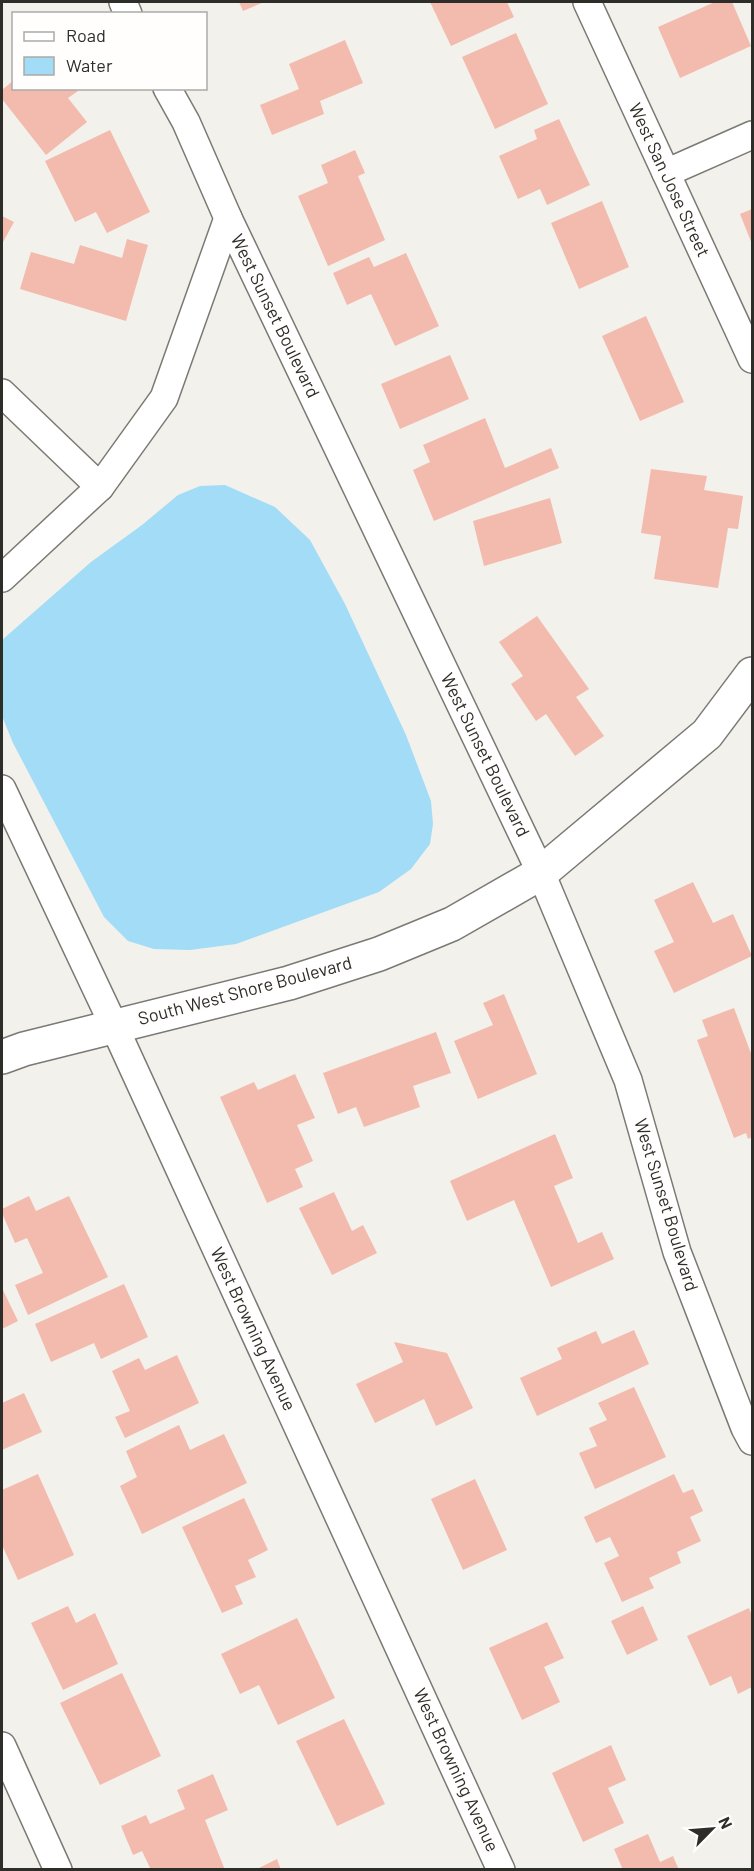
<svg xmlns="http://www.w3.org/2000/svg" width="754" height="1871" viewBox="0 0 754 1871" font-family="Barlow,sans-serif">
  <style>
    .water { fill: #a3dcf6 }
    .building { fill: #f3bbae }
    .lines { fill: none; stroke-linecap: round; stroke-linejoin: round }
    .minor-casing { stroke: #7b7974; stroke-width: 30 }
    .tertiary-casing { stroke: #7b7974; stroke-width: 36 }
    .minor { stroke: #fff; stroke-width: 27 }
    .tertiary { stroke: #fff; stroke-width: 33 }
    .labels { text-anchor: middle; stroke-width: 4.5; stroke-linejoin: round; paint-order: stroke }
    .street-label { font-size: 18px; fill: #2d2d2a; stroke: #fffefd }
  </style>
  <rect width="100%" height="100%" fill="#f3f1eb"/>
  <!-- water -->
  <polygon class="water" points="225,485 275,507 310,540 345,604 406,735 431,801 433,824 430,844 411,869 379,892 236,944 190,950 154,949 128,941 104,917 13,743 2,716 2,640 91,562 142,525 178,495 200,486"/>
  <!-- building -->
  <g class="building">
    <polygon points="239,2 264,2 243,11"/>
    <polygon points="430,2 507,2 514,17 451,46"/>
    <polygon points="715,2 732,2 751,46 680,78 658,27"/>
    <polygon points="516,33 548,104 495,129 462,57"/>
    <polygon points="345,40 363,83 320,101 324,114 272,135 260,105 299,89 289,64"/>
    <polygon points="14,80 14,88 76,88 78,91 68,98 87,122 46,155 2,99 2,90"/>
    <polygon points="559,119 590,185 547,205 540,189 518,199 499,156 537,139 534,130"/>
    <polygon points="110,130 150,212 107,233 96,212 75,222 45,161"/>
    <polygon points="355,150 365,173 358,176 385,240 328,266 298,196 328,183 321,165"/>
    <polygon points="602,201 629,267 579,289 551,223"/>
    <polygon points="752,209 752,244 740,214"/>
    <polygon points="2,216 14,222 2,244"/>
    <polygon points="127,239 148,245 126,321 20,289 31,252 74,264 80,245 122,258"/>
    <polygon points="406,253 439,326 395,346 371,294 347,305 333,273 369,257 374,267"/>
    <polygon points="646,316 684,402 640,421 602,336"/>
    <polygon points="450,355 469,399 400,429 381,384"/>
    <polygon points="485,418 505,468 551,448 559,468 434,521 413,470 430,462 423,445"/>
    <polygon points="651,469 707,476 704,490 743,496 738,529 728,528 718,588 654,579 661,536 641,533"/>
    <polygon points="550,498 562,543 484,566 473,521"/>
    <polygon points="537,616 589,689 576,697 604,736 575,756 546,714 536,721 511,684 523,676 499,642"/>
    <polygon points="693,882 713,923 733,914 752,956 674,993 654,951 674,942 654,900"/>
    <polygon points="504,994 537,1074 478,1099 454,1041 493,1025 483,1003"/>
    <polygon points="734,1008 752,1056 752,1137 748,1139 746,1133 734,1138 697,1040 708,1036 702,1020"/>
    <polygon points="436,1032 451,1073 413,1086 420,1107 364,1127 356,1107 338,1114 323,1073"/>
    <polygon points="295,1074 315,1118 297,1125 313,1161 295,1169 303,1187 267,1203 220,1097 254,1082 258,1090"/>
    <polygon points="555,1134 573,1178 554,1186 578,1243 602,1232 614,1259 551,1287 514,1200 467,1221 450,1181"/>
    <polygon points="334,1192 352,1231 363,1225 377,1253 332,1275 299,1208"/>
    <polygon points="29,1196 36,1211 69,1196 108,1277 28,1315 15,1285 43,1273 27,1238 15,1243 2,1213 2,1209"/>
    <polygon points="124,1284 148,1337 101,1359 94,1343 51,1362 35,1324"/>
    <polygon points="2,1288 18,1321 2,1329"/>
    <polygon points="634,1330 649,1364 537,1416 520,1378 562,1359 557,1348 596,1331 602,1344"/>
    <polygon points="394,1342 447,1353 473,1408 436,1426 424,1399 375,1423 356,1384 403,1362"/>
    <polygon points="177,1355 199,1403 125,1438 115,1417 130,1411 112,1371 139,1358 145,1370"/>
    <polygon points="634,1387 666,1457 595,1489 579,1453 597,1446 589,1428 607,1420 598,1403"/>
    <polygon points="24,1393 42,1432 2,1450 2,1403"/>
    <polygon points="179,1425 190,1450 224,1434 247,1483 142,1534 120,1486 137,1477 126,1451"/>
    <polygon points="38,1474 74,1555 18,1580 2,1545 2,1490"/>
    <polygon points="674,1474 683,1493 693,1489 703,1511 690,1517 701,1541 677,1552 681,1563 649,1578 654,1588 622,1602 604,1563 619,1556 610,1537 596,1543 584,1517"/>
    <polygon points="475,1479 507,1550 463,1570 431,1499"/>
    <polygon points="244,1498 268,1550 248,1560 256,1577 235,1586 243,1604 222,1613 182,1527"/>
    <polygon points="68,1606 76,1623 95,1613 118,1664 63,1690 31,1623"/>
    <polygon points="643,1606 658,1640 627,1655 611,1621"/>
    <polygon points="749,1608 752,1616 752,1687 738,1694 731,1676 710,1686 687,1636"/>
    <polygon points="297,1618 335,1698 278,1725 259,1685 240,1694 221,1654"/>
    <polygon points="547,1622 564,1658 544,1667 560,1702 522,1720 489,1648"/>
    <polygon points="122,1673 161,1756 100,1785 60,1703"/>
    <polygon points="344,1719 385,1804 337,1826 296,1741"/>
    <polygon points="611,1745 626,1780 608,1788 624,1823 583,1842 552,1773"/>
    <polygon points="213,1774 228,1810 205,1820 225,1870 151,1870 142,1851 133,1855 121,1826 146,1815 150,1824 185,1809 177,1790"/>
    <polygon points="648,1834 660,1862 673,1856 679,1870 623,1870 614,1849"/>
    <polygon points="277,1859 281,1870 255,1870"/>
  </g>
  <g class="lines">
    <!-- minor casing -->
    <g class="minor-casing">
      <g id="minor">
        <polyline points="123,2 128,14"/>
        <polyline points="587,2 752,359"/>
        <polyline points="167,88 186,122 228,218 541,873 628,1080 677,1252 745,1428 752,1441"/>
        <polyline points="666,173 752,135"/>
        <polyline points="2,393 100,487"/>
        <polyline points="2,578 100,487 164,398 228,218"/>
        <polyline points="2,789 114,1026 501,1870"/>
        <polyline points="2,1746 58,1870"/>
      </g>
    </g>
    <!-- tertiary casing -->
    <g class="tertiary-casing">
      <polyline id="tertiary" points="2,1057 24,1049 289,983 379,954 452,924 541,873 707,734 752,674"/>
    </g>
    <!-- minor -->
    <use href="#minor" class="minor"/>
    <!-- tertiary -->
    <use href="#tertiary" class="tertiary"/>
  </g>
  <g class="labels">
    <!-- street labels -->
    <g class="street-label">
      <text transform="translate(669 180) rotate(65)" y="6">West San Jose Street</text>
      <text transform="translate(275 316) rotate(64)" y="6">West Sunset Boulevard</text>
      <text transform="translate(485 755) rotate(64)" y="6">West Sunset Boulevard</text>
      <text transform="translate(245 991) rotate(-15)" y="6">South West Shore Boulevard</text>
      <text transform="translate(666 1205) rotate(73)" y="6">West Sunset Boulevard</text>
      <text transform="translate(253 1329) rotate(65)" y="6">West Browning Avenue</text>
      <text transform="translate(456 1770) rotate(65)" y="6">West Browning Avenue</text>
    </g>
  </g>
  <!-- border -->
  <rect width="754" height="1871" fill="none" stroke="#2d2d2a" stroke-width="6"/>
  <!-- legend -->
  <rect x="12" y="12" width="195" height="78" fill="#fffefd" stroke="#abaaa9" stroke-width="1.5"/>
  <rect x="24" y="32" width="30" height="9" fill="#ffffff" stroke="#abaaa9" stroke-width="1.5"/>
  <text x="66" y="42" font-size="18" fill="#2d2d2a">Road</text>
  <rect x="24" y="57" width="30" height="18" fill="#a3dcf6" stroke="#abaaa9" stroke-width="1.5"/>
  <text x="66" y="72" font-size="18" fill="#2d2d2a">Water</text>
  <!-- north arrow -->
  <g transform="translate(712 1829) rotate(65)" stroke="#fffefd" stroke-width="4.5" paint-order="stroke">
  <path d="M0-4.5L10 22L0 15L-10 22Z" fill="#2d2d2a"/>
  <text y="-9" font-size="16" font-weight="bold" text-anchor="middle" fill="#2d2d2a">N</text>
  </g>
</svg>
